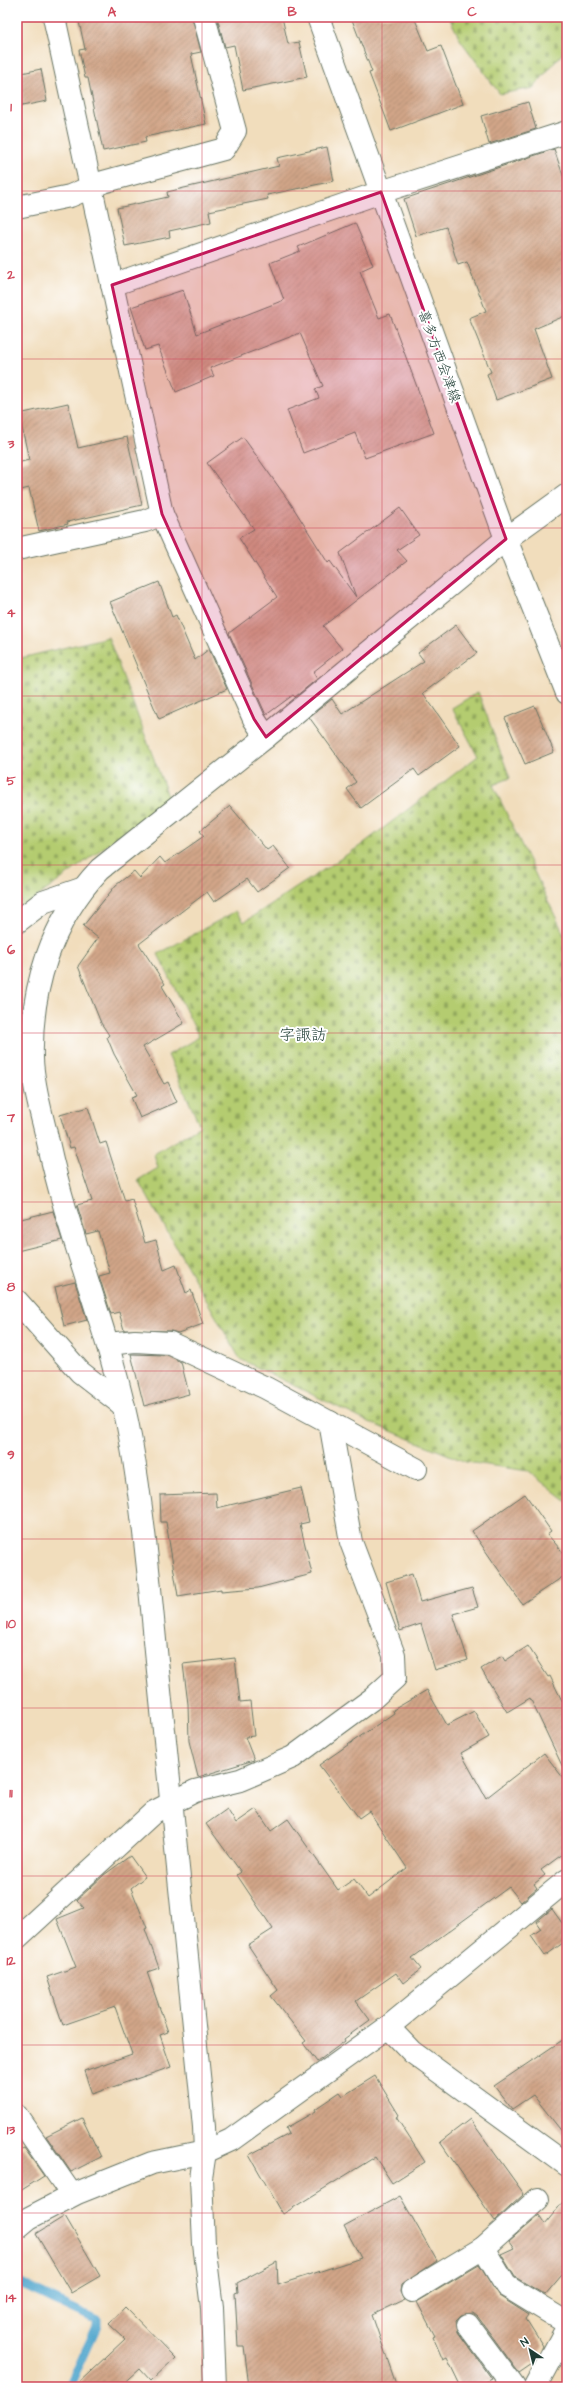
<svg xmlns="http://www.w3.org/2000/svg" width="584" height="2404" viewBox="0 0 584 2404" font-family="'Architects Daughter','Klee One',sans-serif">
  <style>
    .cemetery { fill: url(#cemetery-stones); stroke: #6a8452 }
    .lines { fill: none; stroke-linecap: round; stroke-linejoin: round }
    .stream { stroke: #4fa5cc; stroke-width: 9 }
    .building { fill: url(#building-hatch) }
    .minor-casing { stroke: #687564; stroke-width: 24 }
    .major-casing { stroke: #687564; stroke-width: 24 }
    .minor { stroke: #fff; stroke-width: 22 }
    .major { stroke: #fff; stroke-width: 22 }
    .marked { fill: #c2185b; fill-opacity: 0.2; stroke: #c2185b; stroke-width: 3; stroke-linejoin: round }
    .grid { fill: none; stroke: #d1495b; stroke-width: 1; stroke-opacity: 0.55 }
    .labels { text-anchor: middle; stroke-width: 4; stroke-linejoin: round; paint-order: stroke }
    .street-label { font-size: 14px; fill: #1f3d34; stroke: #fff }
    .quarter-label { font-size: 16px; fill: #1f3d34; stroke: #fff }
    .neatline { fill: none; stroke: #d1495b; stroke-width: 1.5 }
    .grid-label { font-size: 13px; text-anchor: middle; font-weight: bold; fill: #d1495b }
  </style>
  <defs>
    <pattern id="cemetery-stones" width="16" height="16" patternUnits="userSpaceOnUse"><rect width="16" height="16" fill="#b4cc70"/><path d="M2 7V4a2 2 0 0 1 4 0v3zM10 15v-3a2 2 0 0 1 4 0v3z" fill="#92a75d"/></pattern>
    <pattern id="building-hatch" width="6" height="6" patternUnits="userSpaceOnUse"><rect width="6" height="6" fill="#d1a588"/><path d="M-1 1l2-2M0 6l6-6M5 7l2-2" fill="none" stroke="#a98870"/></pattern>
  </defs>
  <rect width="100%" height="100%" fill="#fff"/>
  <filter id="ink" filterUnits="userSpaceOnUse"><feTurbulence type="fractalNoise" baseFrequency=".025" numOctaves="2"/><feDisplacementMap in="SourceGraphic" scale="8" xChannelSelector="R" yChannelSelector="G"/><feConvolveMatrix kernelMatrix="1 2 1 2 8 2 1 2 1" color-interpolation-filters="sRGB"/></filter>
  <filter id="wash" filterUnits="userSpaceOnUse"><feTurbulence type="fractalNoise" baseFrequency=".012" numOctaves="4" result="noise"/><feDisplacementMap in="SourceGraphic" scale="16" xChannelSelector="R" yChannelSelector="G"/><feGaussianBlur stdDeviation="0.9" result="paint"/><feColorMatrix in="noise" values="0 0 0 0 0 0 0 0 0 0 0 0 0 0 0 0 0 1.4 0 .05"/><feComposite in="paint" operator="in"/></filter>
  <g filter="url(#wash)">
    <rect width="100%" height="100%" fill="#f1ddbc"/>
    <!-- cemetery -->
    <g class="cemetery">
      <polygon points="449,17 567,17 567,48 533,88 500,94 461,41"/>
      <polygon points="108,637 169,799 17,912 17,659"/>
      <polygon points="478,692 510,778 493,785 567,941 567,1502 528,1471 466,1462 362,1419 240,1359 138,1180 158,1168 154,1154 200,1126 168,1055 199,1037 158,954 236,911 244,922 360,846 478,756 452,708"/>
    </g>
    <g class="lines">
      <!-- stream -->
      <polyline class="stream" points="17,2282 97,2320 97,2326 70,2385 72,2387"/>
    </g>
    <g id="blocks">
      <!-- building -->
      <g class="building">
        <polygon points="78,17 192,17 201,52 191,54 206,124 145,137 146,142 103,151 88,78 85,78 79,50 85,49"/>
        <polygon points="217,17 282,17 288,44 299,42 307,77 243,90 234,45 225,47"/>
        <polygon points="351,17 414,17 428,51 441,46 463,104 391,131 369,73 372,72"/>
        <polygon points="41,69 47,101 17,107 17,74"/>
        <polygon points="528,102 536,129 489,144 481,116"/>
        <polygon points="327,147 334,181 267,195 268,199 209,211 211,222 169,231 170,237 125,246 117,208 168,197 167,192 279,166 277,158"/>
        <polygon points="554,149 567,187 567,315 534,329 552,379 496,400 487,374 491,372 469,318 486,311 467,262 458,265 446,227 416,236 404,199"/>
        <polygon points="355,223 373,265 360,271 379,318 390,314 434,433 365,458 355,433 303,453 287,410 319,398 315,389 323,386 300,333 210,368 214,376 176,392 158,346 145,350 131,307 183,290 197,334 284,300 270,263 300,251 298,247"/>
        <polygon points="68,403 78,448 127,437 142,505 67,522 68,524 39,531 29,488 17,491 17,463 29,460 19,414"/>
        <polygon points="243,437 291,504 328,563 330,561 356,597 340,553 400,508 419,535 397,550 407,561 323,626 342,649 313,672 317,679 295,697 293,695 266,715 229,633 277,597 239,538 254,529 207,463"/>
        <polygon points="159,582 172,617 176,615 195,660 209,649 227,689 159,719 110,602"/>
        <polygon points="456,625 477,653 423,693 460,746 419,776 414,769 361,808 347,789 356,782 309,717 332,699 342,714 424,661 418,653"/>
        <polygon points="535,706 554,752 525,764 505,718"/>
        <polygon points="230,806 267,850 273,846 290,868 257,892 247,879 214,902 207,892 139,944 165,984 162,986 184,1023 143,1047 164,1084 168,1082 177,1102 140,1118 131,1097 137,1095 114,1054 107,1037 109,1035 101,1023 78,966 98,938 83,926 116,885 134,871 140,878 160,857 165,863 204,836 200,831"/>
        <polygon points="88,1107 100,1144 106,1142 125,1201 132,1199 145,1243 156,1240 164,1270 176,1265 186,1293 191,1290 203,1324 178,1333 171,1331 124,1330 119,1312 111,1314 99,1276 110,1273 98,1231 86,1234 77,1205 92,1201 74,1147 70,1148 60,1115"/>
        <polygon points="53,1211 62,1240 17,1251 17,1220"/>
        <polygon points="75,1282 87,1320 64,1326 55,1287"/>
        <polygon points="131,1354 167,1355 181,1362 189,1394 144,1406"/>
        <polygon points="301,1488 309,1522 300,1524 312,1574 258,1588 221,1591 221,1589 178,1596 166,1522 161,1522 160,1495 216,1493 217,1508"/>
        <polygon points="525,1494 551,1531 547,1534 567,1557 567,1574 522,1604 472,1531"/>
        <polygon points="412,1574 420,1602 472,1588 478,1607 453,1614 468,1660 435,1670 421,1624 400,1631 386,1582"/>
        <polygon points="528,1646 548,1677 550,1676 567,1711 567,1776 530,1698 507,1712 481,1669 502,1656 505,1661"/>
        <polygon points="235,1658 240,1702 250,1701 254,1736 245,1737 254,1760 198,1777 189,1741 188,1704 183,1664"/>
        <polygon points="427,1690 447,1725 474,1711 489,1737 461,1753 486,1798 544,1753 567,1783 567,1851 541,1870 545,1875 534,1884 537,1888 521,1902 509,1887 412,1958 421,1969 403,1983 396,1973 356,2001 370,2020 344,2039 345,2041 317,2062 303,2043 306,2041 271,1996 278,1990 248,1945 273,1929 237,1875 241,1872 206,1824 227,1809 236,1823 256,1809 271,1831 288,1819 338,1890 354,1879 368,1898 407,1868 369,1811 359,1818 319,1765 394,1713 393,1710"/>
        <polygon points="130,1856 145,1877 131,1888 147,1928 145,1929 159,1968 147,1972 168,2032 160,2035 171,2067 92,2094 84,2071 132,2054 115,2007 63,2025 47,1977 76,1967 57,1919 84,1908 77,1900 104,1875"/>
        <polygon points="552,1909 567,1930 567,1940 545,1956 531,1936 541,1929 536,1922"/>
        <polygon points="567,2037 567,2138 533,2095 512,2109 494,2086"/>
        <polygon points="375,2076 399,2115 396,2117 425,2162 392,2183 375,2157 283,2214 249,2155 289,2134 286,2128 316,2111 315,2109 340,2092 343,2096"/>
        <polygon points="82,2118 101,2157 71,2172 46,2136"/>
        <polygon points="470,2119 524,2194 495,2221 440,2142"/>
        <polygon points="24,2148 44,2176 17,2193 17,2151"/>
        <polygon points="400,2196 437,2261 401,2285 400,2292 404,2300 372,2315 397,2387 249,2387 244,2346 238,2346 235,2293 238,2292 237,2283 277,2262 278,2285 361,2258 344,2226"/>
        <polygon points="567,2197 567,2269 545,2295 515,2277 501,2254 514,2248 509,2241 539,2215 545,2224"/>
        <polygon points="65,2216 100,2276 71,2293 36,2234"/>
        <polygon points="479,2265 499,2296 529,2315 526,2319 543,2346 535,2362 519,2373 478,2317 473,2313 461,2315 456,2320 458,2332 492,2379 476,2387 461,2387 447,2358 443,2360 433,2337 435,2336 417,2302"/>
        <polygon points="125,2307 175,2358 151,2381 140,2369 120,2387 74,2387 125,2339 109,2324"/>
      </g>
    </g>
  </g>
  <g filter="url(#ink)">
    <use href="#blocks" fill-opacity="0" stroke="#687564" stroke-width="1"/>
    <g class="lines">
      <!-- minor casing -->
      <g class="minor-casing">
        <g id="minor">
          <polyline points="54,17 162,514 254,719 266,737"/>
          <polyline points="17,207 70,196 103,182 224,149 235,131 204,17"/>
          <polyline points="112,285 381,192 567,132"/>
          <polyline points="17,549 145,521 162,514"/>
          <polyline points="17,922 43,902 81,889"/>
          <polyline points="17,1301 80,1372 124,1406"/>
          <polyline points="109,1344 135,1341 170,1343 266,1388 416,1469"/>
          <polyline points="17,1938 154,1812 195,1791 240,1780 293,1757 372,1699 395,1678 394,1655 351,1542 330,1422"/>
          <polyline points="388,2027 412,2052 567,2165"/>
          <polyline points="17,2116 72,2195"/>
          <polyline points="17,2228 29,2218 77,2193 152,2163 205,2152 231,2140 388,2027 567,1880"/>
          <polyline points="483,2248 506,2286 567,2323"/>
          <polyline points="412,2291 483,2248 538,2199"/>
          <polyline points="468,2325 514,2387"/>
          <path d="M 215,2387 L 212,2308 L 204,2244 L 201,2178 L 205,2152 L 204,2127 C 190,1978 175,1829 159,1681 C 151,1602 145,1521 131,1442 C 113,1339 70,1244 48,1142 C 42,1115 33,1087 32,1059 C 30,989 51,921 100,869 L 266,737 L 506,539 L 567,495"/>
          <polyline points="535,2387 567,2328"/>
        </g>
      </g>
      <!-- major casing -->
      <g class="major-casing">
        <polyline id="major" points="318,17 506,539 567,693"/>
      </g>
      <!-- minor -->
      <use href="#minor" class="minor"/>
      <!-- major -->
      <use href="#major" class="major"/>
    </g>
  </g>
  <!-- marked area -->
  <path class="marked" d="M 381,192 L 506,539 L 266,737 L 254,719 L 162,514 L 112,285 Z"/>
  <!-- grid -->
  <path class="grid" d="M 202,17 L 202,2387M 382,17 L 382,2387M 17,191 L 567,191M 17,359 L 567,359M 17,528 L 567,528M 17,696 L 567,696M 17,865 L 567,865M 17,1033 L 567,1033M 17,1202 L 567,1202M 17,1371 L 567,1371M 17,1539 L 567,1539M 17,1708 L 567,1708M 17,1876 L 567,1876M 17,2045 L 567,2045M 17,2213 L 567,2213"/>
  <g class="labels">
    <!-- street labels -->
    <g class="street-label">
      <text transform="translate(440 356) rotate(70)" y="5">喜多方西会津線</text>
    </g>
    <!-- quarter labels -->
    <g class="quarter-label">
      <text x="303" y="1040">字諏訪</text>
    </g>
  </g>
  <!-- margin -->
  <rect width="584" height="2404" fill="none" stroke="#fff" stroke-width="44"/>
  <!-- north arrow -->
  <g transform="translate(530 2350) rotate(325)" stroke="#ffffff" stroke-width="3" paint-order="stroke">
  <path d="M0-3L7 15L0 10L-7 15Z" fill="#1f3d34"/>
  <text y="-6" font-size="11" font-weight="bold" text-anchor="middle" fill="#1f3d34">N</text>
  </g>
  <rect x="22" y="22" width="540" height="2360" class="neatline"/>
  <g class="grid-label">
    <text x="112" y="16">A</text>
    <text x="292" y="16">B</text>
    <text x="472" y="16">C</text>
    <text x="11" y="111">1</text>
    <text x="11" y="279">2</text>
    <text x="11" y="448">3</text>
    <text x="11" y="617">4</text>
    <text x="11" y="785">5</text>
    <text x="11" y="954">6</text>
    <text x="11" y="1122">7</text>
    <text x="11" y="1291">8</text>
    <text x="11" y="1459">9</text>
    <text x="11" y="1628">10</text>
    <text x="11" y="1797">11</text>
    <text x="11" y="1965">12</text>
    <text x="11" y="2134">13</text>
    <text x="11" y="2302">14</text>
  </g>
</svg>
